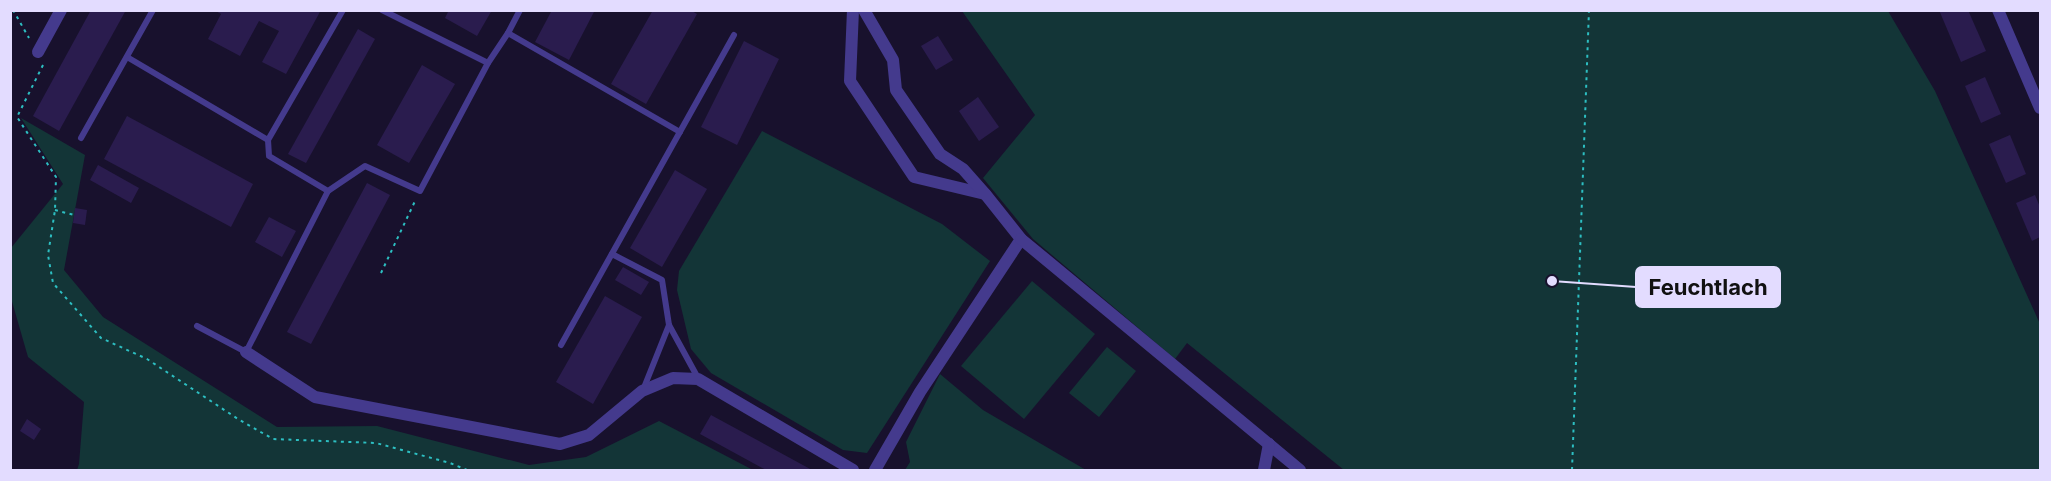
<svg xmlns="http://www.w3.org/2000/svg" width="2051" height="481" viewBox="0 0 2051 481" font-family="Inter,sans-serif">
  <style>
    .green { fill: #133537 }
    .building { fill: #2a1c4e }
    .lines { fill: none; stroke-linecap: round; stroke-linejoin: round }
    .path { stroke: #2dbfc2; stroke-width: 2; stroke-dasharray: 3 4.5; stroke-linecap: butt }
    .lane { stroke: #443a8d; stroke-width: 6 }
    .street { stroke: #443a8d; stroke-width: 12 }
    .leader { fill: none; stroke: #e3dcff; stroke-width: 2 }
    .callout-dot { fill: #e3dcff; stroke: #18112d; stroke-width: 2 }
    .callout { fill: #e3dcff; stroke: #e3dcff; stroke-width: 2 }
    .callout-label { font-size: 22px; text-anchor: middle; font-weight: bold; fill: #111 }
  </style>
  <rect width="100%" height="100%" fill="#18112d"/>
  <!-- green -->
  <g class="green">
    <polygon points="962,11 1888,11 1935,91 2040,324 2040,470 1344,470 1187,343 1175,359 1033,239 983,178 1035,115"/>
    <polygon points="21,118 85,155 64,270 103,317 277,427 377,426 529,465 586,457 659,421 753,470 77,470 79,464 84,402 28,357 11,298 11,248 63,184"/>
    <polygon points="762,131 942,224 990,261 867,453 843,450 711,373 691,349 677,290 679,271"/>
    <polygon points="1032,281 1095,334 1024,419 961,366"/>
    <polygon points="1107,347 1136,371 1099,417 1069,393"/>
    <polygon points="940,374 983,410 1086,470 905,470 910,462 906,442"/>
  </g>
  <!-- building -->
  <g class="building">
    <polygon points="91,10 126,10 59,131 33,116"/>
    <polygon points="214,10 321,10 286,74 262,62 279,31 259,21 240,56 208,39 221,14"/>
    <polygon points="449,10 492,10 477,36 445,18"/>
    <polygon points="552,10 595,10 569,60 535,42"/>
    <polygon points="653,10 690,10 697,14 646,104 611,84"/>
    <polygon points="1939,10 1968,10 1986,51 1961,62"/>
    <polygon points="358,29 375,39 306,163 288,154"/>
    <polygon points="938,36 953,60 936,70 921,46"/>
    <polygon points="744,41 779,59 737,145 701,127"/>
    <polygon points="422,65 455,84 409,163 377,145"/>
    <polygon points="1985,77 2001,114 1981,123 1965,86"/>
    <polygon points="978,97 999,127 979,141 959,111"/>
    <polygon points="127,116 253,184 231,227 104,159"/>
    <polygon points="2010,135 2026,174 2006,183 1989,144"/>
    <polygon points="98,165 139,188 131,203 90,180"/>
    <polygon points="675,170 707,189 662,267 630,248"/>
    <polygon points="367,183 390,195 311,344 287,332"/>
    <polygon points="2035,195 2040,207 2040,237 2032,241 2016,203"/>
    <polygon points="75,208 87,210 85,225 73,223"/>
    <polygon points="269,217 296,231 282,257 255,242"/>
    <polygon points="623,267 649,282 641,295 615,280"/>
    <polygon points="605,296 642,317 593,404 556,382"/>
    <polygon points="711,415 812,470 766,470 700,434"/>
    <polygon points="27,419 41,429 34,440 20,431"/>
  </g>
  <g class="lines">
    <!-- path -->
    <g class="path">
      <polyline points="13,10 29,38"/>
      <polyline points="43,65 17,117 56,177 55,210 48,255 53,283 101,338 147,359 238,419 273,439 376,443 450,463 467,470"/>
      <polyline points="55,210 74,215"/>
      <polyline points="381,273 416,199"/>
      <polyline points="1572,470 1589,10"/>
    </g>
    <!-- lane -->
    <g class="lane">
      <polyline points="382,10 488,63"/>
      <polyline points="508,33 680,132"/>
      <polyline points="127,57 268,140 269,156 328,191 365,166 420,191 488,63 508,33 520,10"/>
      <polyline points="81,138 153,10"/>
      <polyline points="268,140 343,10"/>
      <polyline points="612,254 662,280 669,325 698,378"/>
      <polyline points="197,326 246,352 328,191"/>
      <polyline points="561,345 734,35"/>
      <polyline points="643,390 669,325"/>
    </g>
    <!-- street -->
    <g class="street">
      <polyline points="853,10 850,81 914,177 985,194"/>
      <polyline points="864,10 893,60 896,90 940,154 963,169 986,195 1021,239 920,392 875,470"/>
      <polyline points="1998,10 2040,108"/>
      <polyline points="38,52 61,10"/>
      <polyline points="1021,239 1300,470"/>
      <polyline points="246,352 315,397 560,444 589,435 642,391 673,378 698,379 853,470"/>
      <polyline points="1264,470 1269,444"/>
    </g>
  </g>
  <!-- callouts -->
  <path class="leader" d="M1552 281L1636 287"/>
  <circle class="callout-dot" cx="1552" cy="281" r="6"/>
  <rect class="callout" x="1636" y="267" width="144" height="40" rx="6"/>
  <g class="callout-label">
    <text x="1708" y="295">Feuchtlach</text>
  </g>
  <!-- border -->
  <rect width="2051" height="481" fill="none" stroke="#e3dcff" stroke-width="24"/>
</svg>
